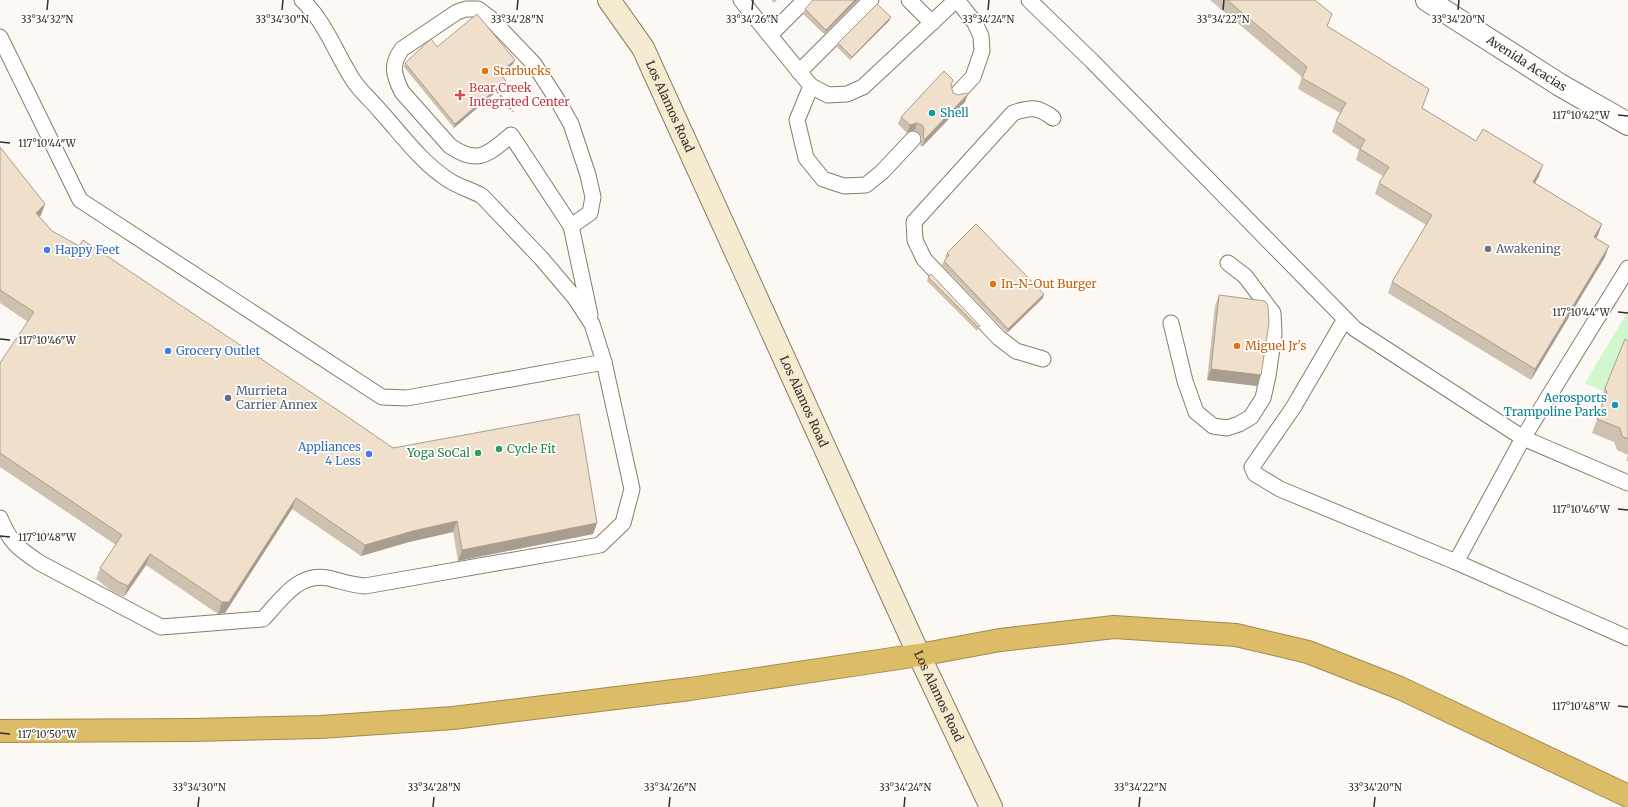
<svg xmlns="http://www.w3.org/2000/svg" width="1628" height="807" viewBox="0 0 1628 807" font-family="Merriweather,serif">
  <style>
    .green { fill: #d2f7cf }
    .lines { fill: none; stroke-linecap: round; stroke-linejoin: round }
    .service-casing { stroke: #897b67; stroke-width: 17 }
    .minor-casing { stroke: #897b67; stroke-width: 24 }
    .secondary-casing { stroke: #897b67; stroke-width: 24 }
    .motorway-casing { stroke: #a18a50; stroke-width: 24 }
    .path { stroke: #bbb7b1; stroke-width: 2.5; stroke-dasharray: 3 2; stroke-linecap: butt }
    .service { stroke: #fff; stroke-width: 15 }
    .minor { stroke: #fff; stroke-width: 22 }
    .secondary { stroke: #f4ebd1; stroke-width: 22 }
    .motorway { stroke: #dcbc67; stroke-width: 22 }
    .wall { fill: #cec1af }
    .shaded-wall { fill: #a89d8e }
    .building { fill: #f0e0cb; stroke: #a89d8e }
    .ticks { fill: none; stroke: #342e25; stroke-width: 1.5 }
    .food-dot { fill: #e8710a; stroke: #fff; stroke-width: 1.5 }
    .health-dot { fill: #e0444e; stroke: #fff; stroke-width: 1.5 }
    .culture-dot { fill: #0f9aa8; stroke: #fff; stroke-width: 1.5 }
    .worship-dot { fill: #6b7280; stroke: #fff; stroke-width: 1.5 }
    .shop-dot { fill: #3f7fe0; stroke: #fff; stroke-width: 1.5 }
    .service-dot { fill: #5c6f8a; stroke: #fff; stroke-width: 1.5 }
    .leisure-dot { fill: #2e9e5b; stroke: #fff; stroke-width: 1.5 }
    .labels { text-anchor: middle; stroke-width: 3.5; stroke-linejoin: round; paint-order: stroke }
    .street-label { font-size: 12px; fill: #342e25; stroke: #fff }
    .food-label { font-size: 12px; fill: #c56008; stroke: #fff; text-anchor: start }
    .health-label { font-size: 12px; fill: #be3a42; stroke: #fff; text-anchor: start }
    .culture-label { font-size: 12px; fill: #0d838f; stroke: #fff; text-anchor: start }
    .worship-label { font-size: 12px; fill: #5b616d; stroke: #fff; text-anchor: start }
    .shop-label { font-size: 12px; fill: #366cbe; stroke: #fff; text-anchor: start }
    .service-label { font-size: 12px; fill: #4e5e75; stroke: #fff; text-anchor: start }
    .leisure-label { font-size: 12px; fill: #27864d; stroke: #fff; text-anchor: start }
    .ticks-label { font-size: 10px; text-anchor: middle; fill: #342e25; stroke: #fff; stroke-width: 3.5; stroke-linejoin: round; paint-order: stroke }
  </style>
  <rect width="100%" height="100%" fill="#fcf9f5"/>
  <!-- green -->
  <polygon class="green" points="1628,311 1628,357 1604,392 1585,383"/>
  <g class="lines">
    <!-- service casing -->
    <g class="service-casing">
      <g id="service">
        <polyline points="741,0 811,86 828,95 847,94 863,87 956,0"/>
        <polyline points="909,0 932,23"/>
        <polyline points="1029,0 1092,61 1355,329 1523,438 1628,483"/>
        <polyline points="770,35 805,0"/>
        <path d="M 0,37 L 80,200 L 382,397 L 407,398 L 604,362 L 592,324 L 575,298 L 541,258 L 482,196 C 470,189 458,187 447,179 C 421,162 401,134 381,112 C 372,101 360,91 353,80 C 336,54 325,21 302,0"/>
        <polyline points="799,72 871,0"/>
        <polyline points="811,86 797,120 806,158 823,179 844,186 866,185 882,172 913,139"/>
        <polyline points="957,94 973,77 982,51 981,36 975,23 957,0"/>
        <path d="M 571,226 L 590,213 L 593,197 L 588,175 L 571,124 L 558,101 L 534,64 L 490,18 L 478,9 L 466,9 L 457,12 L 402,49 C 390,65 394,76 402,92 L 450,146 C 479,166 489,153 511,135 L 571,226 L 590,315"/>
        <polyline points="1628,268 1523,438 1456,562 1628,638"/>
        <polyline points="1345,319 1293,408 1252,467 1255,474 1280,489 1456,562"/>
        <polyline points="1171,323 1185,381 1196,412 1213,426 1227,428 1239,424 1251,417 1263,398 1268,376 1274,334 1273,313 1245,276 1228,263"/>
        <path d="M 1043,359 L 1016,351 L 999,338 L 924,259 L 915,240 L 914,222 L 1013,113 C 1030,107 1038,106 1053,118"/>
        <path d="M 0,518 C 11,544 18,548 40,563 L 161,627 L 263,619 C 281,600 298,572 328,578 C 341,581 352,585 365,586 L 600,545 L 623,523 L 632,489 L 604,362"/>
      </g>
    </g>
    <!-- minor casing -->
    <g class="minor-casing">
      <g id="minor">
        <path id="s1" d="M 1427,0 L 1560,85 L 1628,124"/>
      </g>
    </g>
    <!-- secondary casing -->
    <g class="secondary-casing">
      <g id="secondary">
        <path id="s2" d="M 609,0 L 643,48 L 919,655 L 991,807"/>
      </g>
    </g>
    <!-- motorway casing -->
    <g class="motorway-casing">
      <polyline id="motorway" points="0,731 193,730 320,727 453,718 690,689 919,655 1000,640 1114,627 1236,635 1308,652 1400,688 1628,796"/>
    </g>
    <!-- path -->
    <polyline class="path" points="497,91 513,112"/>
    <!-- service -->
    <use href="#service" class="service"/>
    <!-- minor -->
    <use href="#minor" class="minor"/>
    <!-- secondary -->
    <use href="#secondary" class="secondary"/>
    <!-- motorway -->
    <use href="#motorway" class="motorway"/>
  </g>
  <!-- wall -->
  <g class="wall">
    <polygon points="771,0 777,0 774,3"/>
    <polygon points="813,0 858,0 824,34 803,14 805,9"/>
    <polygon points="1210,0 1315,0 1328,27 1422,108 1476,141 1539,176 1535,183 1602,224 1598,235 1596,239 1605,257 1531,380 1388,293 1392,282 1426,225 1375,194 1379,183 1383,176 1356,160 1359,150 1332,132 1336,121 1340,113 1298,89 1302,77"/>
    <polygon points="891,17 889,21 850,60 837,47 838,43"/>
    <polygon points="437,47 515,60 513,64 501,75 506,81 504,85 454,128 404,67 405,63"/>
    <polygon points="951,86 953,93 965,102 922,147 920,145 922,137 919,133 915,130 907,133 898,124 901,117"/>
    <polygon points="0,147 45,204 41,215 39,216 52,231 393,448 597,523 593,534 458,561 453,532 409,542 361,556 292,509 225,613 218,614 146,565 124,597 113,592 96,579 100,568 116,545 0,467 0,363 28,322 0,303"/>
    <polygon points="947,253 1043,298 1007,333 942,265 944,261 946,258 945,257"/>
    <polygon points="928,277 980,326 978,329 977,331 927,281"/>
    <polygon points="1219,295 1261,375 1257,386 1207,380 1215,306"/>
    <polygon points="1628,341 1628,455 1617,450 1614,442 1592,433 1602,406 1600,402 1605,388"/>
    <polygon points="1628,455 1628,461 1626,461"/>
  </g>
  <!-- shaded-wall -->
  <g class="shaded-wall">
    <polygon points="855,0 858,0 824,34 826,30"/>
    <polygon points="891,17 889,21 850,60 852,57"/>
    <polygon points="515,60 513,64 498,77 499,73"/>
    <polygon points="506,81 504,85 454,128 455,124"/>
    <polygon points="968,94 965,102 922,147 925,139"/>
    <polygon points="917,123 915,130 907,133 910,125"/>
    <polygon points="1543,165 1539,176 1529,193 1533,182"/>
    <polygon points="45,204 41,215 32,224 36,213"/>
    <polygon points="1602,224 1598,235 1590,248 1594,237"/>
    <polygon points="1609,246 1605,257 1531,380 1535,369"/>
    <polygon points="1044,294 1043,298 1007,333 1008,329"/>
    <polygon points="1211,369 1261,375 1257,386 1207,380"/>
    <polygon points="296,498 292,509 225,613 218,614 222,602"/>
    <polygon points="457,521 453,532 409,542 361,556 365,545 413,531"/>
    <polygon points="597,523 593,534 458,561 462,550"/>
    <polygon points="150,554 146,565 124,597 128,586"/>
  </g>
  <!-- building -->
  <g class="building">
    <polygon points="813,0 855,0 826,30 805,9"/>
    <polygon points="1227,0 1315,0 1332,14 1327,26 1429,89 1422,108 1476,141 1483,129 1543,165 1533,182 1602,224 1594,237 1609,246 1535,369 1392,282 1432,215 1379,183 1389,167 1360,149 1365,140 1336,121 1346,103 1302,78 1307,67"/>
    <polygon points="877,4 891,17 852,57 838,43"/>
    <polygon points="477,14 515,60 499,73 506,81 455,124 405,63 431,39 437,47"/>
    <polygon points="944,71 953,80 951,85 953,93 958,95 966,93 968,94 925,139 923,137 924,129 922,125 917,123 910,125 901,117"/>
    <polygon points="0,147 45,204 36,213 52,231 79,246 83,240 345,415 393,448 579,414 597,523 462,550 457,521 413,531 365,545 296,498 229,602 222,602 150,554 128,586 117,581 100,568 122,535 0,453 0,363 34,312 0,290"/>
    <polygon points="976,224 1044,294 1008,329 944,261 949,255 947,253"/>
    <polygon points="931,274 980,326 978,327 928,277"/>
    <polygon points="1219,295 1265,301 1268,305 1269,323 1261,375 1211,369"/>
    <polygon points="1625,339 1628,341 1628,439 1622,436 1620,428 1597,419 1607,393 1605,388"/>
  </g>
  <!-- ticks -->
  <path class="ticks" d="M 47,10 L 48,0M 282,10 L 283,0M 517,10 L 518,0M 752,10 L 753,0M 988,10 L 989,0M 1223,10 L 1224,0M 1458,10 L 1459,0M 1618,115 L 1628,116M 0,142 L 10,143M 1618,312 L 1628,313M 0,339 L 10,340M 1618,509 L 1628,510M 0,536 L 10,537M 1618,706 L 1628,707M 0,733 L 10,734M 198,807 L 199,797M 433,807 L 434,797M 669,807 L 670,797M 904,807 L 905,797M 1139,807 L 1140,797M 1374,807 L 1375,797"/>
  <!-- markers -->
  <g class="food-dot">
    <circle cx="485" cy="71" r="4"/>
    <circle cx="993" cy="284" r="4"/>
    <circle cx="1237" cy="346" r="4"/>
  </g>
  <path class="health-dot" d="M458 89h4v4h4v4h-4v4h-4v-4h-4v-4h4z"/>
  <g class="culture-dot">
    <circle cx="932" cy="113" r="4"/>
    <circle cx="1615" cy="405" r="4"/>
  </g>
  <circle class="worship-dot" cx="1488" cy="249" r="4"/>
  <g class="shop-dot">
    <circle cx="47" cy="250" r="4"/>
    <circle cx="168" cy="351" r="4"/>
    <circle cx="369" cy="454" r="4"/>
  </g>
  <circle class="service-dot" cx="228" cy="398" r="4"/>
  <g class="leisure-dot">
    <circle cx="499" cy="449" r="4"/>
    <circle cx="478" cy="453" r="4"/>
  </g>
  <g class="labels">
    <!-- street labels -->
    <g class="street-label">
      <text dy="4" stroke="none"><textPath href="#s1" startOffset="118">Avenida Acacias</textPath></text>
      <text dy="4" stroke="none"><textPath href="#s2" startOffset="123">Los Alamos Road</textPath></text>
      <text dy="4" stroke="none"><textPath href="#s2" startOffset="447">Los Alamos Road</textPath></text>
      <text dy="4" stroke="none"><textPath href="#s2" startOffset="771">Los Alamos Road</textPath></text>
    </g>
    <!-- food labels -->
    <g class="food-label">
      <text x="493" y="75">Starbucks</text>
      <text x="1001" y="288">In-N-Out Burger</text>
      <text x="1245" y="350">Miguel Jr's</text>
    </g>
    <!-- health labels -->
    <g class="health-label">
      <text x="469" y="92">Bear Creek<tspan x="469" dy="14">Integrated Center</tspan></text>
    </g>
    <!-- culture labels -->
    <g class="culture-label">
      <text x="940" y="117">Shell</text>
      <text x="1607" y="402" text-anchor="end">Aerosports<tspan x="1607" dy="14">Trampoline Parks</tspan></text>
    </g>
    <!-- worship labels -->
    <g class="worship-label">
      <text x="1496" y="253">Awakening</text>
    </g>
    <!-- shop labels -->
    <g class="shop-label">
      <text x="55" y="254">Happy Feet</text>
      <text x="176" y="355">Grocery Outlet</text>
      <text x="361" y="451" text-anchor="end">Appliances<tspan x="361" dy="14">4 Less</tspan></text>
    </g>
    <!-- service labels -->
    <g class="service-label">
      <text x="236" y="395">Murrieta<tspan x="236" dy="14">Carrier Annex</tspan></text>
    </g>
    <!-- leisure labels -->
    <g class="leisure-label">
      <text x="507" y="453">Cycle Fit</text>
      <text x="470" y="457" text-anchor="end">Yoga SoCal</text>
    </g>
  </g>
  <g class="ticks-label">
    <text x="47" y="23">33°34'32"N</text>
    <text x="282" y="23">33°34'30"N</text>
    <text x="517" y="23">33°34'28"N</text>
    <text x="752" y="23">33°34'26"N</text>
    <text x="988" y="23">33°34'24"N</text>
    <text x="1223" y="23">33°34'22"N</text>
    <text x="1458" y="23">33°34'20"N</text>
    <text x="1581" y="119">117°10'42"W</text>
    <text x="47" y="147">117°10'44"W</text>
    <text x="1581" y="316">117°10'44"W</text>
    <text x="47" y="344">117°10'46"W</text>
    <text x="1581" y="513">117°10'46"W</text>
    <text x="47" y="541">117°10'48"W</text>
    <text x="1581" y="710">117°10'48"W</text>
    <text x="47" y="738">117°10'50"W</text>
    <text x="199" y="791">33°34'30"N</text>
    <text x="434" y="791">33°34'28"N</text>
    <text x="670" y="791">33°34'26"N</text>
    <text x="905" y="791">33°34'24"N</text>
    <text x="1140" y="791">33°34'22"N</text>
    <text x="1375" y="791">33°34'20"N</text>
  </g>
</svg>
